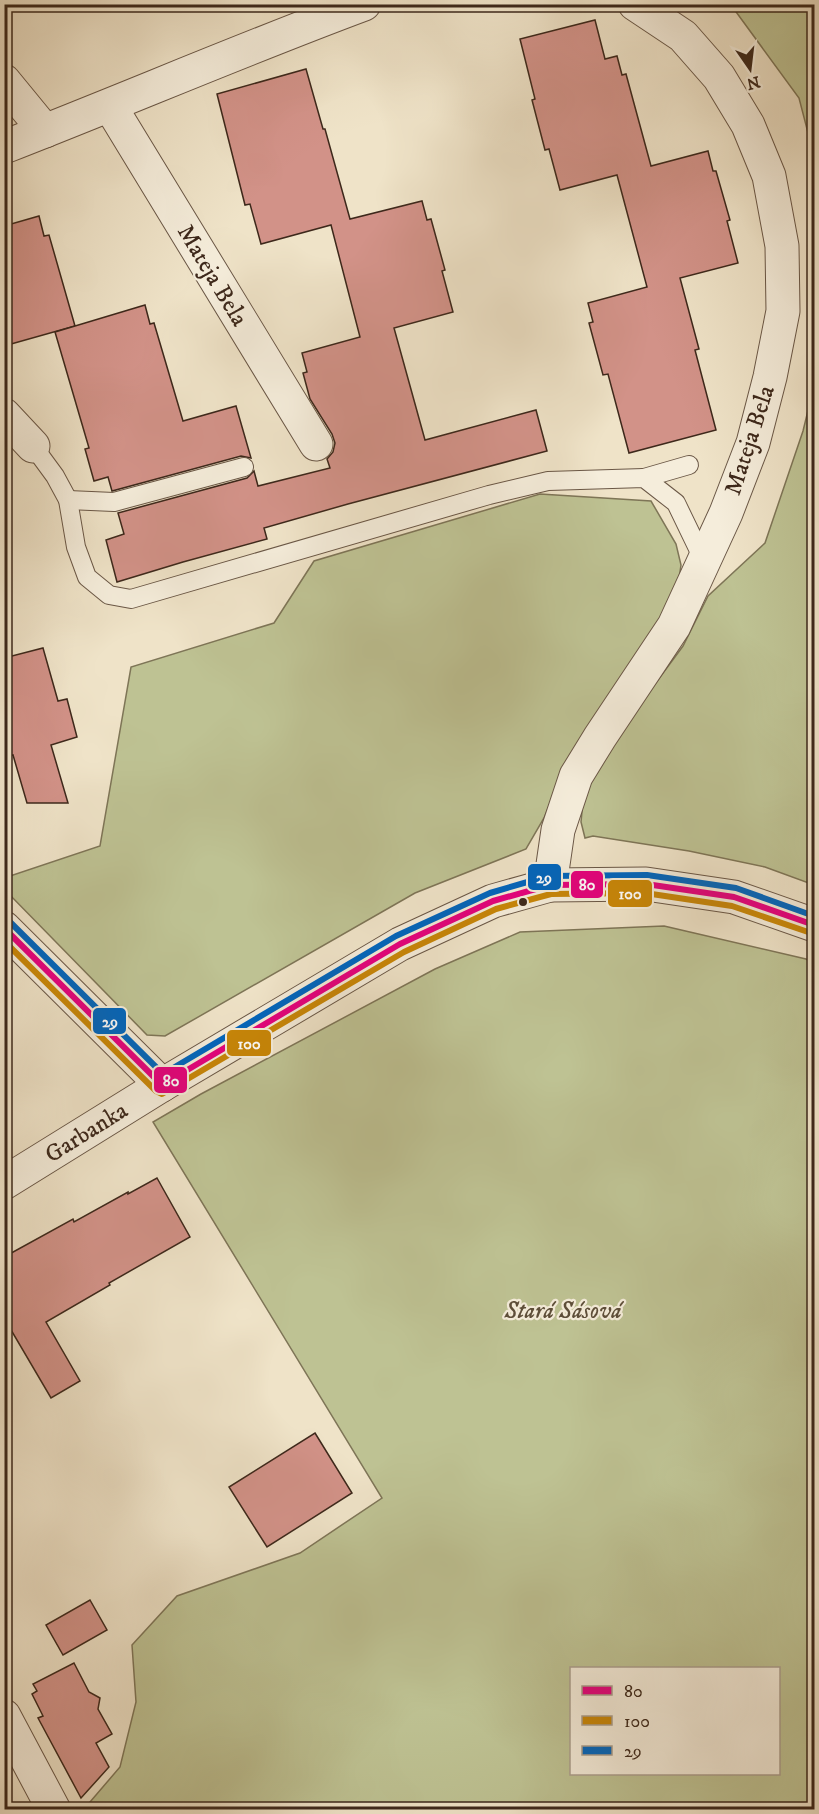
<svg xmlns="http://www.w3.org/2000/svg" width="819" height="1814" viewBox="0 0 819 1814" font-family="'IM FELL DW Pica',serif">
  <style>
    .green { fill: #bec293; stroke: #7e7557; stroke-width: 1.5; fill-rule: evenodd }
    .building { fill: #d29288; stroke: #3d281b; stroke-width: 1.5 }
    .lines { fill: none; stroke-linecap: round; stroke-linejoin: round }
    .lane-casing { stroke: #6a5746; stroke-width: 20 }
    .street-casing { stroke: #6a5746; stroke-width: 35 }
    .lane { stroke: #f5eddb; stroke-width: 18 }
    .street { stroke: #f5eddb; stroke-width: 33 }
    .bus-1-casing { stroke: #f5eddb; stroke-width: 10 }
    .bus-2-casing { stroke: #f5eddb; stroke-width: 10 }
    .bus-3-casing { stroke: #f5eddb; stroke-width: 10 }
    .bus-1 { stroke: #e5007d; stroke-width: 6 }
    .bus-2 { stroke: #c88607; stroke-width: 6 }
    .bus-3 { stroke: #0065bd; stroke-width: 6 }
    .bus-dot { fill: #3d281b; stroke: #f5eddb; stroke-width: 2 }
    .labels { text-anchor: middle; stroke-width: 4.5; stroke-linejoin: round; paint-order: stroke }
    .street-label { font-size: 24px; fill: #3d281b; stroke: #f5eddb }
    .park-label { font-size: 24px; font-style: italic; fill: #5d4e39; stroke: #f5eddb }
    .line-badge { stroke: #f5eddb; stroke-width: 2 }
    .badge-label { font-size: 16px; text-anchor: middle; font-weight: bold; fill: #fff }
  </style>
  <rect width="100%" height="100%" fill="#efe3c8"/>
  <filter id="stains"><feTurbulence type="fractalNoise" baseFrequency=".00333" numOctaves="4"/><feColorMatrix values="0 0 0 0 .2 0 0 0 0 .09 0 0 0 0 .02 0 0 0 .5 -.17"/></filter>
  <radialGradient id="worn" r=".72"><stop offset=".6" stop-color="#630" stop-opacity="0"/><stop offset="1" stop-color="#630" stop-opacity=".3"/></radialGradient>
  <!-- green -->
  <g class="green">
    <polygon points="731,5 814,5 814,156 799,98"/>
    <polygon points="814,386 814,885 765,867 689,851 593,836 585,838 581,822 583,801 595,772 652,688 683,646 708,596 765,543 803,431"/>
    <polygon points="540,494 651,501 676,544 681,565 678,585 661,618 562,774 544,818 526,849 415,893 165,1036 147,1035 5,890 4,878 100,846 131,667 274,623 314,561"/>
    <path d="M 664,926 L 806,959 L 814,963 L 814,1809 L 84,1809 L 120,1767 L 136,1702 L 132,1645 L 177,1596 L 300,1553 L 382,1498 L 153,1122 L 201,1094 L 435,969 L 520,932 ZM 778,1668 L 778,1774 L 572,1774 L 572,1668 Z"/>
  </g>
  <!-- building -->
  <g class="building">
    <polygon points="595,20 605,59 617,56 622,75 626,74 651,166 708,151 713,171 716,171 730,220 727,221 738,263 680,278 699,349 695,350 716,430 629,453 608,374 603,375 589,323 593,322 588,303 647,287 617,175 560,190 549,149 545,150 532,100 535,99 520,39"/>
    <polygon points="306,69 323,129 325,129 350,219 422,201 427,220 431,219 445,270 442,271 453,312 394,328 425,440 536,410 547,451 348,504 264,528 267,539 183,562 117,582 106,540 124,534 118,513 247,478 254,471 258,486 330,468 327,459 333,452 335,443 332,434 310,399 303,373 307,372 302,353 360,337 331,225 261,244 250,204 245,205 217,94"/>
    <polygon points="39,216 44,236 49,235 75,326 4,346 4,226"/>
    <polygon points="145,305 150,324 154,323 183,421 236,406 251,458 241,456 112,491 108,477 94,481 85,449 89,448 55,332"/>
    <polygon points="43,648 58,701 67,699 77,737 51,745 68,803 27,803 13,755 4,757 4,658"/>
    <polygon points="157,1178 190,1237 109,1283 110,1285 46,1322 80,1381 51,1398 4,1318 4,1257 73,1219 74,1222 128,1192 128,1194"/>
    <polygon points="315,1433 352,1493 267,1547 229,1487"/>
    <polygon points="90,1600 107,1630 63,1655 46,1625"/>
    <polygon points="74,1663 89,1692 100,1698 98,1709 112,1734 96,1743 109,1767 81,1798 38,1718 43,1716 32,1694 37,1691 33,1684"/>
  </g>
  <g class="lines">
    <!-- lane casing -->
    <g class="lane-casing">
      <g id="lane">
        <polyline points="33,446 55,476 68,500 76,547 87,577 109,595 131,599 489,495 548,481 644,478 676,503 704,561"/>
        <polyline points="644,478 689,465"/>
        <polyline points="68,500 114,502 244,467"/>
      </g>
    </g>
    <!-- street casing -->
    <g class="street-casing">
      <g id="street">
        <polyline points="4,81 45,131"/>
        <polyline points="110,106 316,444"/>
        <path d="M 4,147 C 125,100 243,49 364,4"/>
        <polyline points="4,415 33,446"/>
        <polyline points="550,885 558,830 576,776 600,737 674,626 726,513 753,443 770,377 783,311 782,246 769,176 748,125 719,77 683,36 635,4"/>
        <polyline points="4,928 162,1085"/>
        <polyline points="4,1183 162,1085 400,944 493,901 550,885 646,884 734,897 814,925"/>
        <polyline points="4,1716 54,1810"/>
      </g>
    </g>
    <!-- lane -->
    <use href="#lane" class="lane"/>
    <!-- street -->
    <use href="#street" class="street"/>
    <!-- bus-1 casing -->
    <g class="bus-1-casing">
      <polyline id="bus-1" points="4,928 162,1085 400,944 493,901 550,885 646,884 734,897 814,925"/>
    </g>
    <!-- bus-2 casing -->
    <g class="bus-2-casing">
      <polyline id="bus-2" points="4,941 156,1091 162,1094 404,952 496,909 551,894 645,893 732,906 811,933"/>
    </g>
    <!-- bus-3 casing -->
    <g class="bus-3-casing">
      <polyline id="bus-3" points="10,922 163,1074 396,936 490,893 548,876 647,875 736,888 814,916"/>
    </g>
    <!-- bus-1 -->
    <use href="#bus-1" class="bus-1"/>
    <!-- bus-2 -->
    <use href="#bus-2" class="bus-2"/>
    <!-- bus-3 -->
    <use href="#bus-3" class="bus-3"/>
  </g>
  <!-- markers -->
  <circle class="bus-dot" cx="523" cy="902" r="5"/>
  <g class="labels">
    <!-- street labels -->
    <g class="street-label">
      <text transform="translate(213 275) rotate(59)" y="8">Mateja Bela</text>
      <text transform="translate(749 440) rotate(-72)" y="8">Mateja Bela</text>
      <text transform="translate(86 1132) rotate(-32)" y="8">Garbanka</text>
    </g>
    <!-- park labels -->
    <g class="park-label">
      <text x="563" y="1318">Stará Sásová</text>
    </g>
  </g>
  <g class="line-badge">
    <rect x="527" y="863" width="35" height="28" rx="6" fill="#0065bd"/>
    <rect x="570" y="870" width="34" height="29" rx="6" fill="#e5007d"/>
    <rect x="607" y="879" width="46" height="29" rx="6" fill="#c88607"/>
    <rect x="92" y="1007" width="35" height="28" rx="6" fill="#0065bd"/>
    <rect x="226" y="1029" width="46" height="28" rx="6" fill="#c88607"/>
    <rect x="153" y="1066" width="35" height="28" rx="6" fill="#e5007d"/>
  </g>
  <g class="badge-label">
    <text x="544" y="883">29</text>
    <text x="587" y="890">80</text>
    <text x="630" y="899">100</text>
    <text x="110" y="1027">29</text>
    <text x="249" y="1049">100</text>
    <text x="171" y="1086">80</text>
  </g>
  <!-- margin -->
  <rect width="819" height="1814" fill="none" stroke="#efe3c8" stroke-width="24"/>
  <rect x="6" y="6" width="807" height="1802" fill="none" stroke="#3d281b" stroke-width="3"/>
  <rect x="12" y="12" width="795" height="1790" fill="none" stroke="#3d281b" stroke-width="1.5"/>
  <!-- legend -->
  <rect x="570" y="1667" width="210" height="108" fill="#f5eddb" stroke="#ab9e8e" stroke-width="1.5"/>
  <rect x="582" y="1686" width="30" height="9" fill="#e5007d" stroke="#ab9e8e" stroke-width="1.5"/>
  <text x="624" y="1697" font-size="18" fill="#3d281b">80</text>
  <rect x="582" y="1716" width="30" height="9" fill="#c88607" stroke="#ab9e8e" stroke-width="1.5"/>
  <text x="624" y="1727" font-size="18" fill="#3d281b">100</text>
  <rect x="582" y="1746" width="30" height="9" fill="#0065bd" stroke="#ab9e8e" stroke-width="1.5"/>
  <text x="624" y="1757" font-size="18" fill="#3d281b">29</text>
  <!-- north arrow -->
  <g transform="translate(750 69) rotate(166)" stroke="#f5eddb" stroke-width="4.5" paint-order="stroke">
  <path d="M0-4.5L10 22L0 15L-10 22Z" fill="#3d281b"/>
  <text y="-9" font-size="16" font-weight="bold" text-anchor="middle" fill="#3d281b">N</text>
  </g>
  <rect width="100%" height="100%" filter="url(#stains)"/>
  <rect width="100%" height="100%" fill="url(#worn)"/>
</svg>
